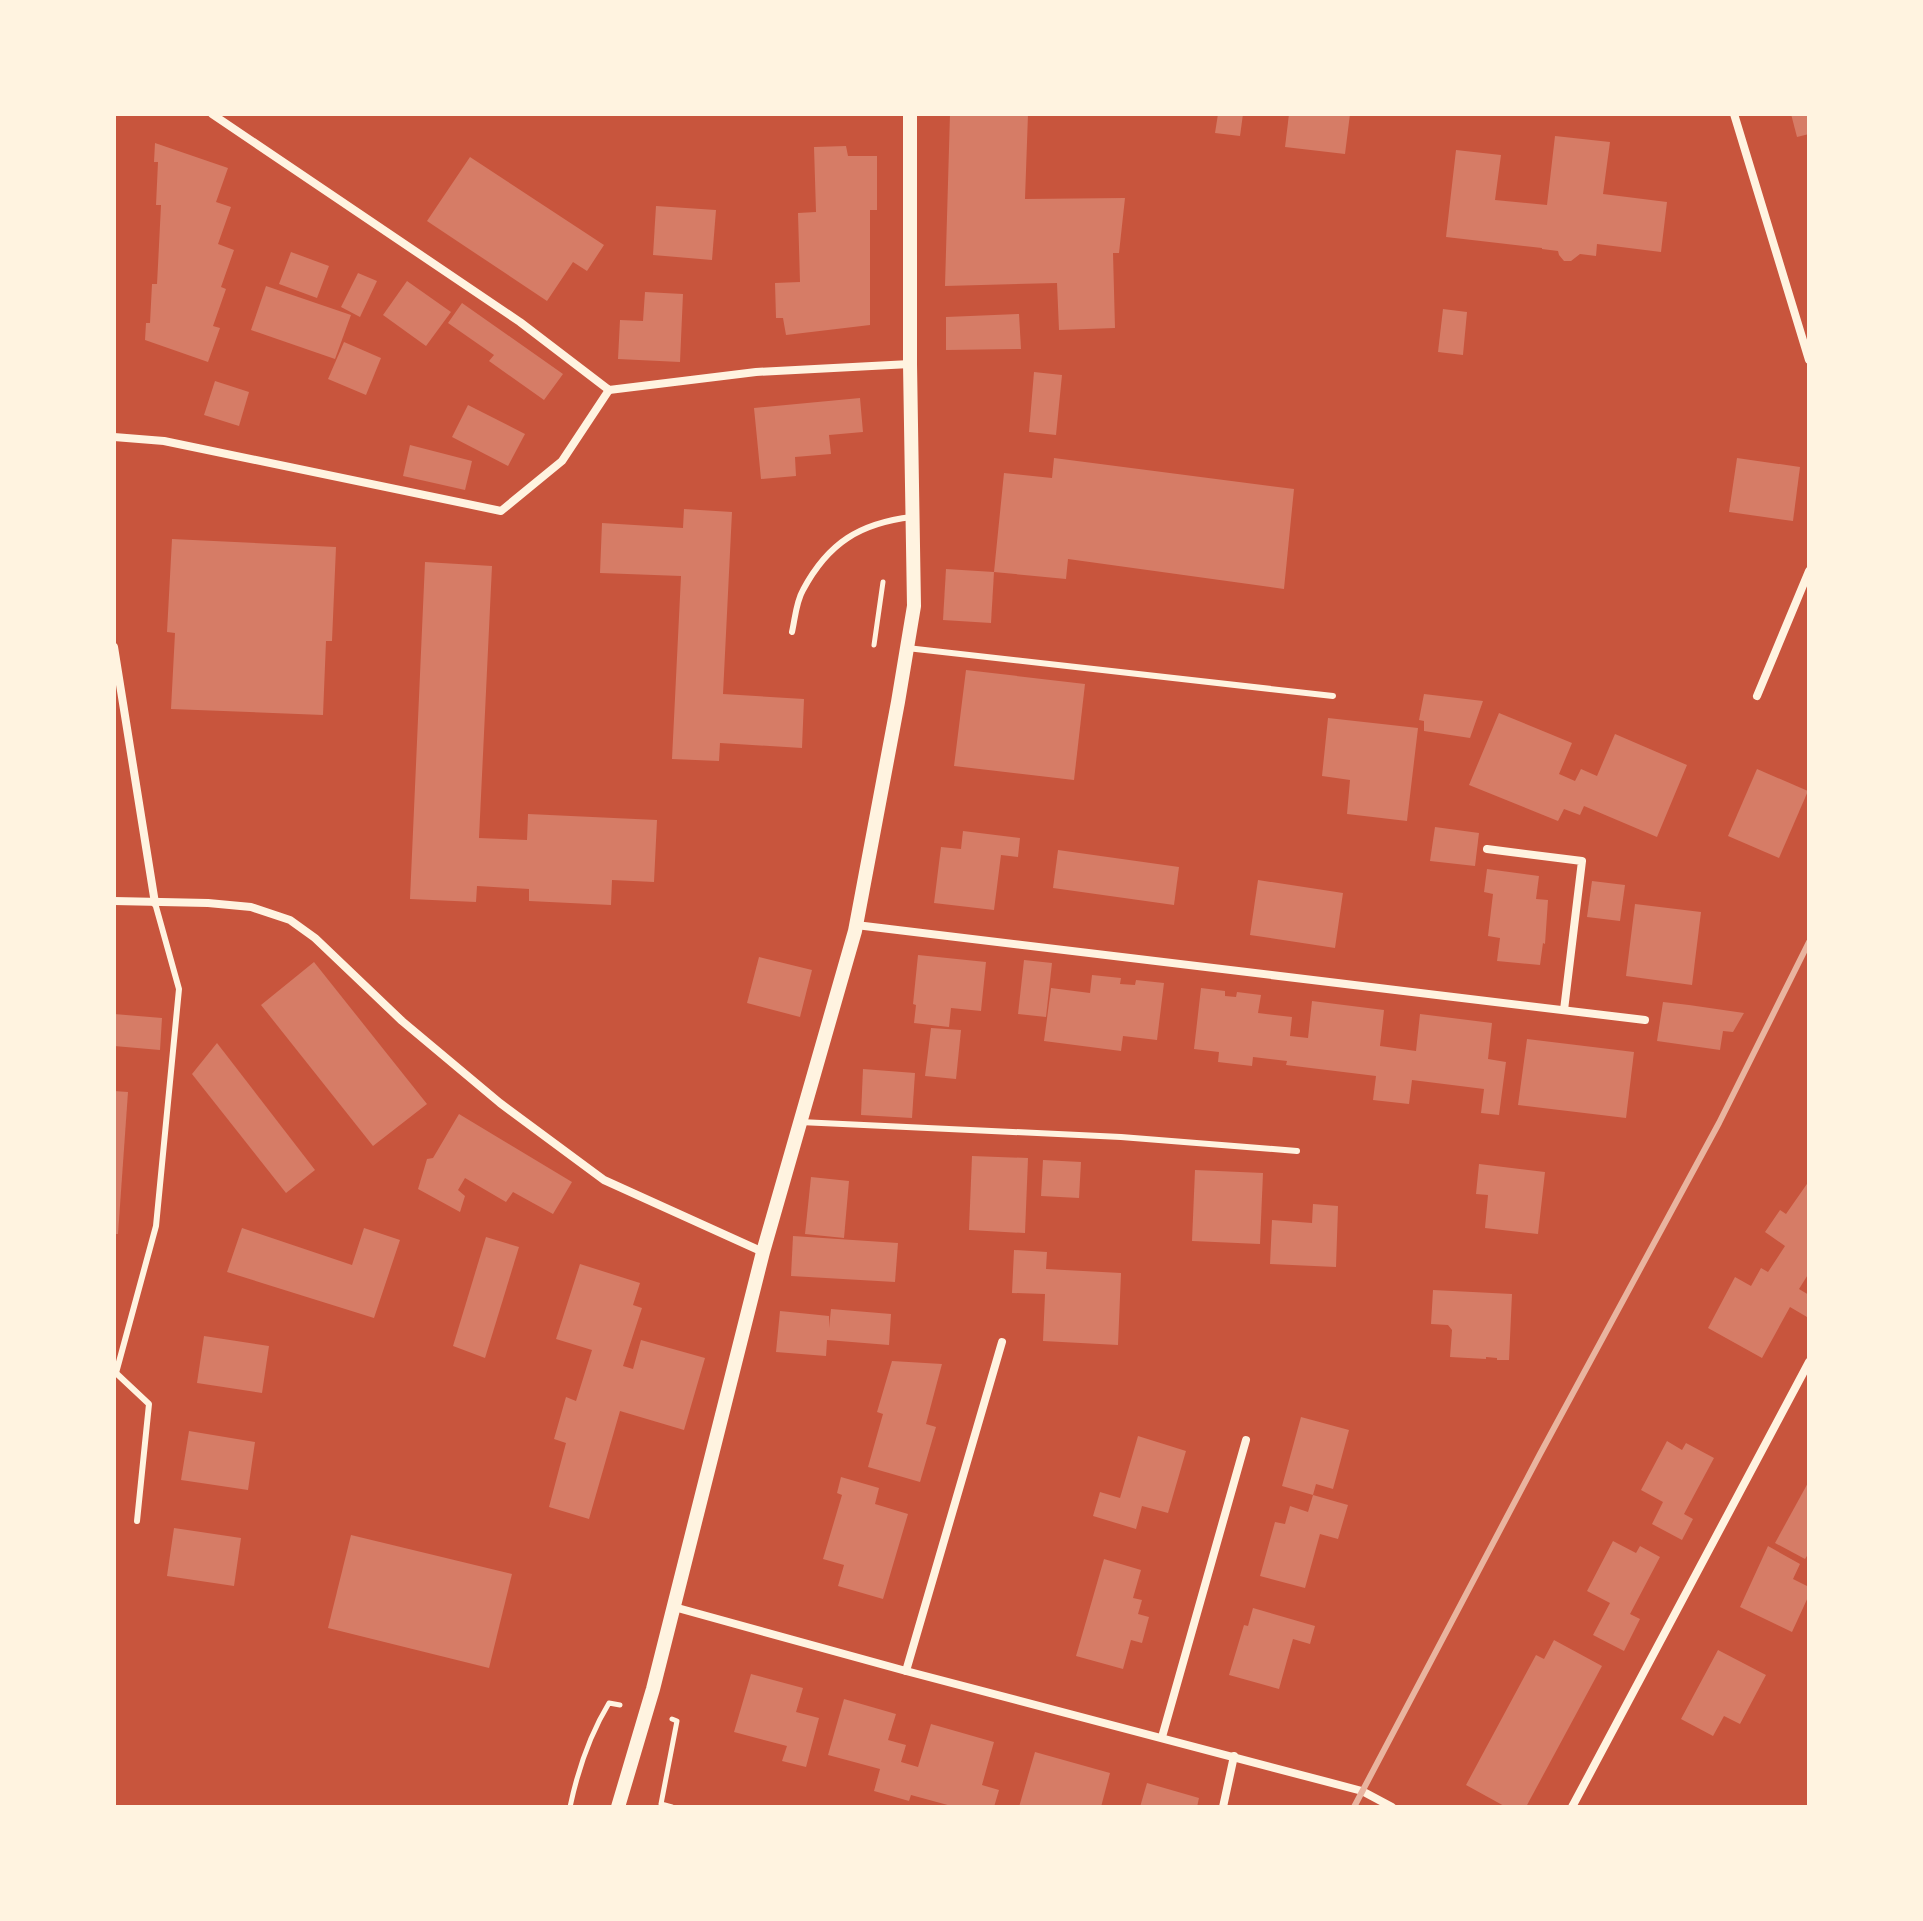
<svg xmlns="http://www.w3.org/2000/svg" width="1923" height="1921" viewBox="0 0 1923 1921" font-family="'PT Sans',sans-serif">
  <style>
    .building { fill: #d67c66 }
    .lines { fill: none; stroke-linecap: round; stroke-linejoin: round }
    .path { stroke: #fff3e0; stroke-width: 5 }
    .service { stroke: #fff3e0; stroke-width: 6 }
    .minor { stroke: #fff3e0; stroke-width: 8 }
    .tertiary { stroke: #fff3e0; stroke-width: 14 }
    .rail { stroke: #e9b49f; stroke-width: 6 }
  </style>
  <rect width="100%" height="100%" fill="#c8553d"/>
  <!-- building -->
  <g class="building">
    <polygon points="950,114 1028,114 1025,199 1125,198 1119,253 1113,253 1115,328 1059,330 1057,283 945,286"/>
    <polygon points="1218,114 1243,114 1240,136 1215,133"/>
    <polygon points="1289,114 1350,114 1345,154 1285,147"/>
    <polygon points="1791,114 1809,114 1809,134 1797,137"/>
    <polygon points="1555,136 1610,142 1603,194 1667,202 1661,252 1597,244 1596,256 1580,254 1571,261 1564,261 1559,255 1558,251 1542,249 1542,248 1446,237 1456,150 1501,155 1495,200 1547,205"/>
    <polygon points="155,143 228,168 216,202 231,207 218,244 234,250 221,287 226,289 213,326 220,328 208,362 145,340 146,323 150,323 152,284 157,284 158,265 161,205 156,205 158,162 154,162"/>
    <polygon points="846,146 848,156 877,156 877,210 870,210 870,325 786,335 783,318 776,318 775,283 800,282 798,213 816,212 814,147"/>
    <polygon points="470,157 604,245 587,271 573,262 547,301 427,221"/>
    <polygon points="656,206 716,210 712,260 653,255"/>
    <polygon points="291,252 329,266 317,298 279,284"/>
    <polygon points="358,273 377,281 360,317 341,307"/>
    <polygon points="407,281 451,312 426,346 383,315"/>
    <polygon points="266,286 351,315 335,359 251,330"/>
    <polygon points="645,292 683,294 680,362 618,359 620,320 643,321"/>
    <polygon points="462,303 563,374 544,400 489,361 494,355 448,323"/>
    <polygon points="1443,309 1467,312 1463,355 1438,352"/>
    <polygon points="1019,314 1021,349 946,350 946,317"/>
    <polygon points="344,342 381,358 366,395 328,379"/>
    <polygon points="1034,372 1062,375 1056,435 1029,432"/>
    <polygon points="215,381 249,392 239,426 204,415"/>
    <polygon points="860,398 863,432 829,435 831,454 795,457 796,476 761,479 754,408"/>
    <polygon points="468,405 525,434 508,466 452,437"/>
    <polygon points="410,445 472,461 465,490 403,476"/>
    <polygon points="1054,458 1294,489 1284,589 1068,559 1066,579 994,572 1004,473 1052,478"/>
    <polygon points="1737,458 1800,467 1793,521 1729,512"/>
    <polygon points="684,509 732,512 723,694 804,699 802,748 720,743 719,761 672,759 681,576 600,573 602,523 683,528"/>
    <polygon points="172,539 336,547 332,641 326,641 323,715 171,709 175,633 167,632"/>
    <polygon points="425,562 492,566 479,838 527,840 528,814 657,820 654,882 612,880 611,905 529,901 529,889 477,886 476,902 410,899"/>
    <polygon points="946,569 994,572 991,623 943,620"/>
    <polygon points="966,670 1085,684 1074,780 954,766"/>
    <polygon points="1424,694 1483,701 1470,738 1424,731 1424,721 1419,720"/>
    <polygon points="1499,713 1572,743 1559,774 1575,781 1581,769 1597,776 1615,734 1687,765 1657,837 1584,806 1580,815 1564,809 1558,821 1469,785"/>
    <polygon points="1328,718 1418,728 1407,821 1347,814 1350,780 1322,776"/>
    <polygon points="1757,769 1808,791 1779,858 1728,836"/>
    <polygon points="1435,827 1479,833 1475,866 1430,861"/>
    <polygon points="963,831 1020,838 1018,857 1001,855 994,910 934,903 941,847 961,849"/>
    <polygon points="1058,850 1179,867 1174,905 1053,888"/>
    <polygon points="1487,869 1539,876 1536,899 1548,900 1545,944 1543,943 1540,965 1497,961 1500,938 1488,936 1493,894 1484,892"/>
    <polygon points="1258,880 1343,893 1335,948 1250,935"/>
    <polygon points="1592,881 1625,885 1620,921 1587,917"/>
    <polygon points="1635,904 1701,912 1692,985 1626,976"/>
    <polygon points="918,955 986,962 981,1011 951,1008 949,1027 914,1023 916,1005 913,1004"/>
    <polygon points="759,957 812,970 800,1017 747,1003"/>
    <polygon points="1024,960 1052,963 1046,1017 1018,1014"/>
    <polygon points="314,962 427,1104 373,1146 261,1005"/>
    <polygon points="1092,975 1121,978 1120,984 1135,985 1136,980 1164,983 1157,1040 1123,1036 1121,1051 1044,1041 1051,988 1090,993"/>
    <polygon points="1201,988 1225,991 1225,996 1236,997 1237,992 1261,995 1258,1013 1292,1017 1290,1036 1308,1038 1312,1001 1384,1010 1380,1046 1416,1051 1420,1014 1492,1023 1488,1059 1506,1062 1499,1115 1481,1113 1484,1089 1412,1080 1409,1104 1373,1100 1376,1076 1286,1065 1287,1061 1253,1057 1252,1066 1218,1062 1219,1052 1194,1049"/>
    <polygon points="1663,1002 1689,1005 1744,1013 1733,1032 1723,1031 1720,1050 1657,1041"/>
    <polygon points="114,1014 162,1018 160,1050 114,1046"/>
    <polygon points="931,1028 961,1030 956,1079 925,1076"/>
    <polygon points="1527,1039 1634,1052 1626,1118 1518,1105"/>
    <polygon points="217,1043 315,1170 286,1193 192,1074"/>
    <polygon points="863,1069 915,1073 912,1118 861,1115"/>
    <polygon points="114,1091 128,1092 118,1234 114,1234"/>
    <polygon points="459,1114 572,1182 553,1214 513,1192 506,1202 465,1178 458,1190 465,1196 460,1212 418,1189 427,1159 433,1158"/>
    <polygon points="972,1156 1028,1158 1025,1233 969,1230"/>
    <polygon points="1043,1160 1081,1162 1079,1198 1041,1196"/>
    <polygon points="1479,1164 1545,1172 1538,1234 1485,1228 1488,1195 1476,1194"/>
    <polygon points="1195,1170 1263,1173 1260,1244 1192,1241"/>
    <polygon points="811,1177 849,1181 844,1238 805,1234"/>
    <polygon points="1809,1181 1809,1273 1799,1289 1809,1295 1809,1313 1807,1317 1790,1307 1762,1358 1708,1328 1735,1277 1751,1286 1761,1268 1768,1272 1785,1246 1765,1232 1780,1210 1786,1214"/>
    <polygon points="1313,1204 1338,1206 1336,1267 1270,1264 1272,1220 1312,1223"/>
    <polygon points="242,1228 352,1265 364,1228 400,1240 374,1318 227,1272"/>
    <polygon points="793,1236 898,1243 895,1282 791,1276"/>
    <polygon points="486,1237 519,1247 485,1358 453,1346"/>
    <polygon points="1014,1250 1047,1252 1046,1269 1121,1273 1118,1345 1043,1341 1045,1294 1012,1293"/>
    <polygon points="580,1264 640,1283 633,1305 642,1308 623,1366 633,1369 641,1340 705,1358 684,1430 620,1411 589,1519 549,1507 566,1443 554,1439 566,1397 576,1401 592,1350 556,1339"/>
    <polygon points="1433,1290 1512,1294 1509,1360 1497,1360 1497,1358 1486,1357 1486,1359 1450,1357 1452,1330 1448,1325 1431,1324"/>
    <polygon points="831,1309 891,1314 889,1345 827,1340 826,1356 776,1352 780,1311 829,1316 829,1328"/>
    <polygon points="204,1336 269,1346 262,1393 197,1383"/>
    <polygon points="892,1361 942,1364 926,1424 936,1427 920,1482 868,1467 883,1414 877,1412"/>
    <polygon points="1301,1417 1349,1430 1333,1489 1316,1484 1313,1495 1348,1505 1338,1539 1320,1534 1305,1588 1260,1576 1275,1522 1285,1524 1290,1506 1308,1512 1313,1495 1282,1486"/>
    <polygon points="189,1431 255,1442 248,1490 181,1480"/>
    <polygon points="1138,1436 1186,1451 1168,1513 1142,1506 1136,1529 1093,1516 1100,1492 1120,1498"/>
    <polygon points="1667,1441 1682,1450 1686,1443 1714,1458 1684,1514 1693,1519 1682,1540 1652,1524 1663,1502 1641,1490"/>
    <polygon points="841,1477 879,1488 875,1504 908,1514 883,1599 838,1586 844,1565 823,1559 842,1495 837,1493"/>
    <polygon points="1809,1481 1809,1553 1805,1559 1775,1543"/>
    <polygon points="174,1528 241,1538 234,1586 167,1576"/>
    <polygon points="351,1535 512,1574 489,1668 328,1628"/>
    <polygon points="1613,1541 1636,1553 1640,1546 1660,1557 1630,1614 1640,1619 1624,1651 1593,1635 1610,1603 1587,1591"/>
    <polygon points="1768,1546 1800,1564 1793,1579 1809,1587 1809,1595 1792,1632 1740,1607"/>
    <polygon points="1104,1559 1141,1570 1133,1598 1142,1600 1138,1614 1149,1617 1142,1643 1131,1640 1123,1669 1076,1656"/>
    <polygon points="1253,1608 1315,1626 1310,1644 1293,1639 1279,1689 1229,1675 1244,1625 1248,1626"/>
    <polygon points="1554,1640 1602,1666 1526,1807 1506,1807 1466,1785 1536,1655 1544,1659"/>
    <polygon points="1718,1650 1766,1675 1740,1724 1724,1716 1713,1736 1681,1719"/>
    <polygon points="751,1674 803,1688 796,1712 819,1718 806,1767 782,1761 787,1746 734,1732"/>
    <polygon points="844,1699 896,1714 888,1740 906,1745 901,1762 918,1767 931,1724 994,1742 982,1785 999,1790 994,1807 955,1807 911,1795 909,1801 874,1791 880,1769 828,1755"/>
    <polygon points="1035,1752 1110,1773 1101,1807 1019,1807"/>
    <polygon points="1147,1783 1199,1798 1197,1807 1140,1807"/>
  </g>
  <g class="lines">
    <!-- path -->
    <g class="path">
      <polyline points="874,645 883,582"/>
      <path d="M 570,1807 C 578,1769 589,1736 609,1703 L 620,1705"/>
      <polyline points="672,1807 661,1804 677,1721 672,1719"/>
    </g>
    <!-- service -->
    <g class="service">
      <path d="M 792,632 C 795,619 796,602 803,590 C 828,543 860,523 912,517"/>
      <polyline points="907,648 1333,696"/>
      <polyline points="800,1122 1121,1137 1297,1151"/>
      <polyline points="116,1373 149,1404 137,1521"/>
      <polyline points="114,1374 116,1373 156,1226 179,989 155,903"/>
    </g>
    <!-- minor -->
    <g class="minor">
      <polyline points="212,114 520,322 609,390 756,372 910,364"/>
      <polyline points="1734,114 1809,360"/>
      <polyline points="114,437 164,441 501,511 562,461 609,390"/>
      <polyline points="114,647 155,903"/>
      <polyline points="1757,696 1809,571"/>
      <polyline points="1487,849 1582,861 1564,1010"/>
      <polyline points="114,901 208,903 251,907 290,920 315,938 402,1021 500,1103 604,1180 763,1252"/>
      <polyline points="856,925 1645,1020"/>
      <polyline points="674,1607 906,1671 1362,1791 1392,1807"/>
      <polyline points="906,1671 1002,1342"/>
      <polyline points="1162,1737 1246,1440"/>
      <polyline points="1223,1807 1234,1756"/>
      <polyline points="1572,1807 1809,1362"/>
    </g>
    <!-- tertiary -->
    <polyline class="tertiary" points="618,1807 653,1689 763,1252 855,931 898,702 914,606 910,364 910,114"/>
    <!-- rail -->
    <polyline class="rail" points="1354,1807 1540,1454 1719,1123 1809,942"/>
  </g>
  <!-- border -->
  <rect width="1923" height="1921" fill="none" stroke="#fff3e0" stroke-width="232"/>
</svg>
